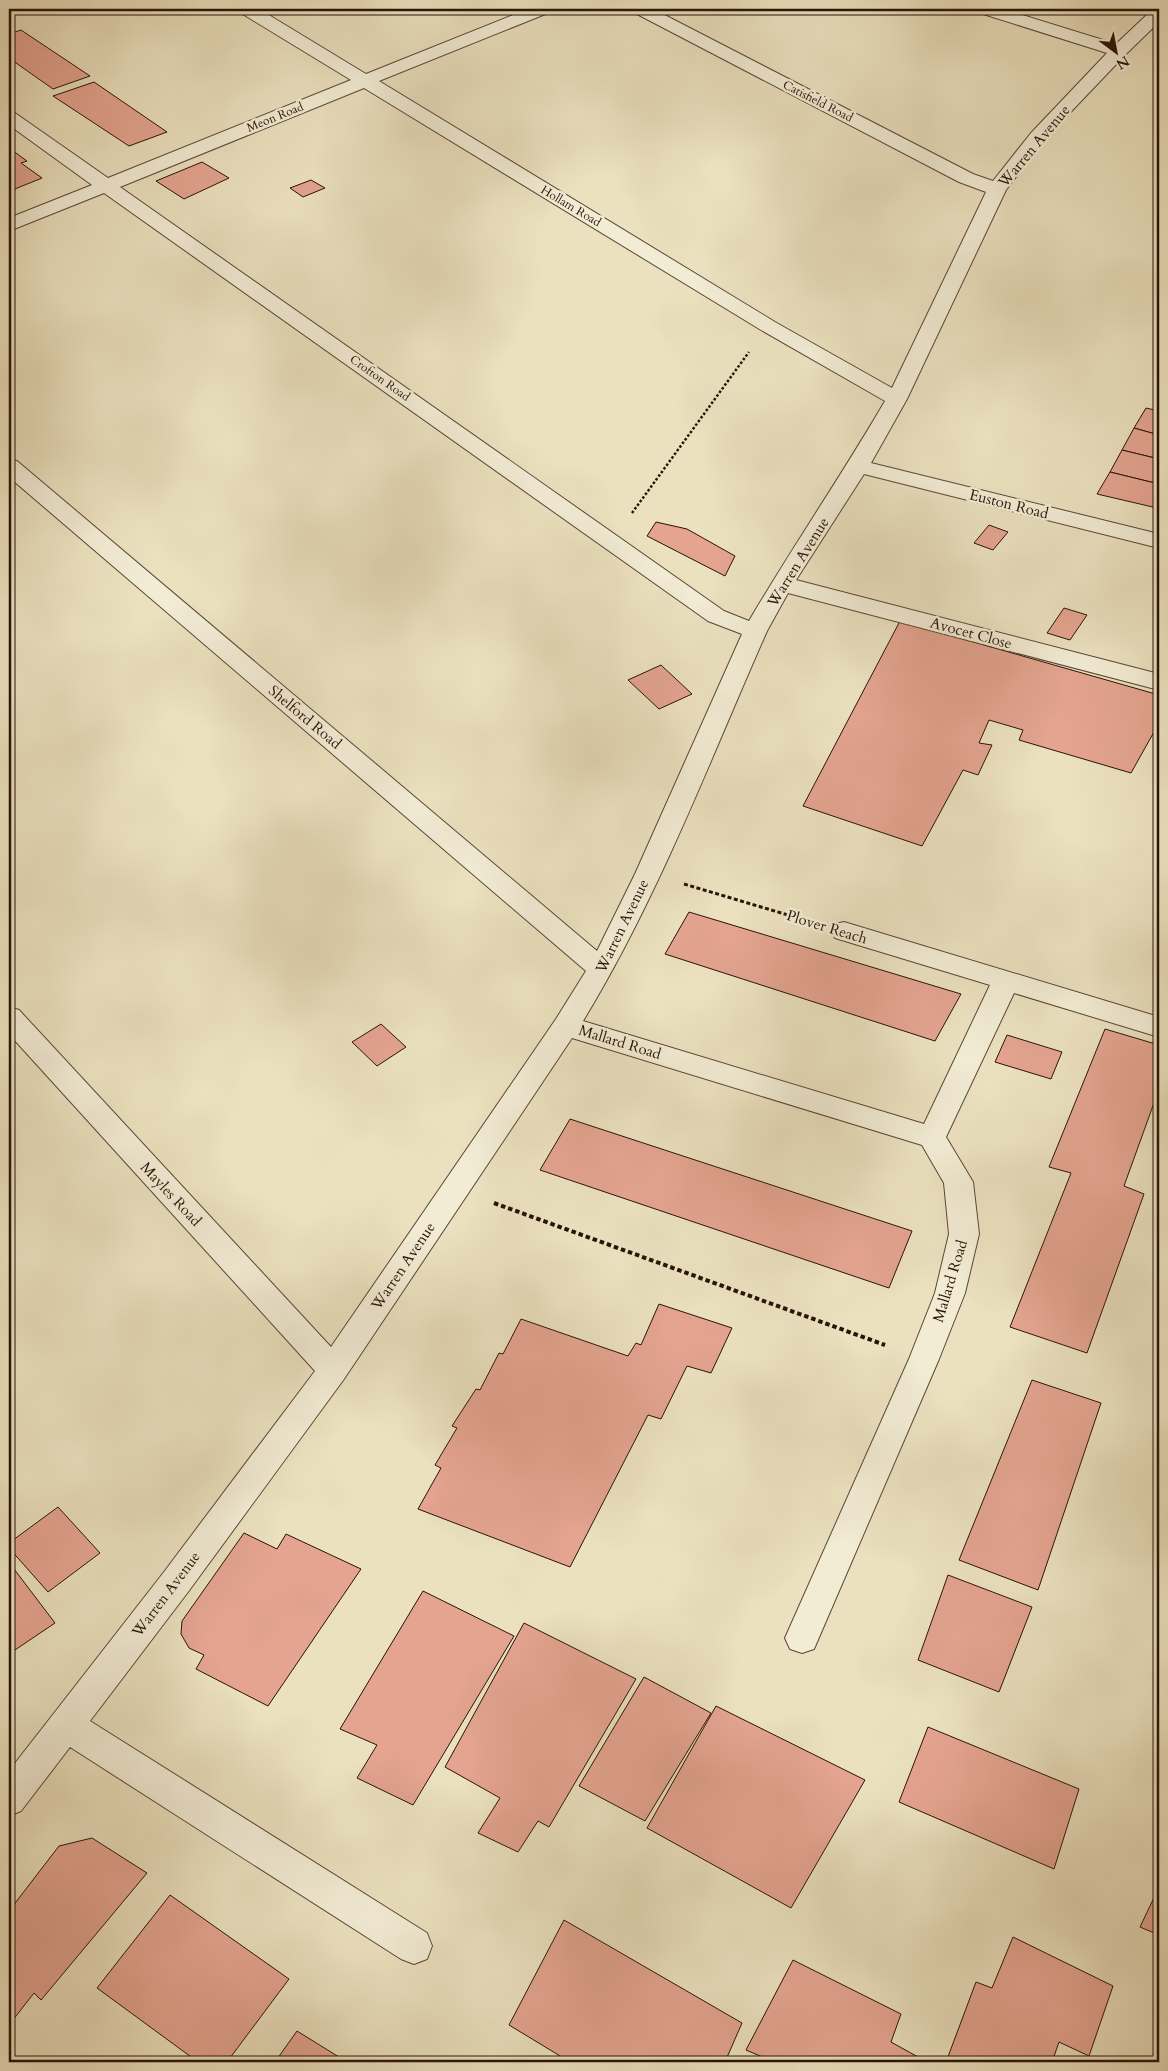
<svg xmlns="http://www.w3.org/2000/svg" width="1168" height="2071" viewBox="0 0 1168 2071" font-family="Cardo,serif">
  <style>
    .building { fill: #e4a490; stroke: #291307 }
    .lines { fill: none; stroke-linecap: round; stroke-linejoin: round }
    .minor-casing { stroke: #5a4635; stroke-width: 2 }
    .path-far2 { stroke: #291307; stroke-width: 2.5; stroke-dasharray: 2.5 2; stroke-linecap: butt }
    .path-far1 { stroke: #291307; stroke-width: 3; stroke-dasharray: 4 2.5; stroke-linecap: butt }
    .path { stroke: #291307; stroke-width: 4; stroke-dasharray: 4.5 3; stroke-linecap: butt }
    .minor { fill: #f2ecd5; fill-rule: evenodd }
    .labels { text-anchor: middle; stroke-width: 5; stroke-linejoin: round; paint-order: stroke }
    .far-street-label { font-size: 12px; fill: #291307; stroke: #f2ecd5 }
    .street-label { font-size: 15px; fill: #291307; stroke: #f2ecd5 }
  </style>
  <rect width="100%" height="100%" fill="#ebe1bf"/>
  <filter id="stains"><feTurbulence type="fractalNoise" baseFrequency=".004" numOctaves="4"/><feColorMatrix values="0 0 0 0 .2 0 0 0 0 .09 0 0 0 0 .02 0 0 0 .5 -.17"/></filter>
  <radialGradient id="worn" r=".72"><stop offset=".6" stop-color="#630" stop-opacity="0"/><stop offset="1" stop-color="#630" stop-opacity=".3"/></radialGradient>
  <!-- building -->
  <g class="building">
    <polygon points="21,30 90,76 53,89 9,58 9,34"/>
    <polygon points="94,82 167,132 129,146 53,96"/>
    <polygon points="9,148 27,161 21,163 42,178 10,191 14,194 9,196"/>
    <polygon points="202,162 229,178 184,199 156,181"/>
    <polygon points="311,180 325,188 303,197 290,188"/>
    <polygon points="1146,408 1159,411 1159,435 1134,428"/>
    <polygon points="1134,428 1159,435 1159,459 1122,450"/>
    <polygon points="1122,450 1159,459 1159,484 1110,472"/>
    <polygon points="1110,472 1159,484 1159,503 1157,508 1097,494"/>
    <polygon points="656,522 687,529 735,556 725,576 647,536"/>
    <polygon points="989,525 1008,532 993,550 974,543"/>
    <polygon points="1064,608 1087,615 1070,640 1047,633"/>
    <polygon points="900,621 1159,695 1159,723 1131,773 1019,740 1023,730 989,720 979,743 992,745 978,775 963,770 922,846 803,806"/>
    <polygon points="661,665 692,694 659,709 628,680"/>
    <polygon points="689,912 961,994 935,1041 665,954"/>
    <polygon points="381,1024 406,1047 377,1066 352,1042"/>
    <polygon points="1105,1029 1159,1045 1159,1089 1124,1186 1144,1194 1087,1353 1010,1327 1071,1173 1049,1167"/>
    <polygon points="1007,1035 1062,1052 1051,1079 995,1062"/>
    <polygon points="570,1119 912,1231 889,1288 540,1170"/>
    <polygon points="659,1304 732,1328 711,1373 687,1366 661,1419 648,1415 570,1567 418,1509 441,1468 435,1465 457,1428 452,1426 476,1389 480,1390 499,1353 503,1354 521,1319 628,1356 636,1343 641,1345"/>
    <polygon points="1032,1380 1101,1403 1038,1590 959,1560"/>
    <polygon points="58,1507 100,1553 48,1592 9,1548 9,1543"/>
    <polygon points="244,1533 277,1549 286,1534 361,1569 268,1706 196,1669 204,1655 189,1648 181,1634 182,1621"/>
    <polygon points="11,1565 55,1623 9,1654 9,1567"/>
    <polygon points="948,1575 1032,1607 999,1692 918,1660"/>
    <polygon points="423,1591 514,1636 413,1805 357,1778 377,1745 340,1729"/>
    <polygon points="524,1623 636,1679 549,1827 538,1821 518,1852 478,1833 500,1798 445,1767"/>
    <polygon points="644,1677 711,1713 645,1821 579,1786"/>
    <polygon points="716,1706 865,1780 791,1908 647,1828"/>
    <polygon points="928,1727 1079,1789 1054,1869 899,1802"/>
    <polygon points="92,1838 147,1873 41,2000 34,1993 9,2025 9,1911 59,1846"/>
    <polygon points="1159,1887 1159,1935 1140,1927"/>
    <polygon points="170,1895 289,1979 227,2062 198,2062 97,1988"/>
    <polygon points="564,1920 742,2023 725,2062 570,2062 509,2025"/>
    <polygon points="1013,1937 1113,1986 1089,2056 1059,2042 1052,2062 946,2062 976,1982 992,1988"/>
    <polygon points="793,1960 901,2014 891,2042 927,2062 774,2062 746,2050"/>
    <polygon points="297,2031 347,2062 275,2062"/>
  </g>
  <g class="lines">
    <!-- minor casing -->
    <g class="minor-casing">
      <path id="minor" d="M 239,9 L 259,9 L 366,74 L 528,9 L 550,9 L 548,13 L 379,81 L 775,322 L 892,388 L 986,192 L 959,182 L 635,13 L 633,9 L 653,9 L 973,174 L 993,181 L 1031,133 L 1107,53 L 980,13 L 978,9 L 1003,9 L 1116,44 L 1153,9 L 1159,9 L 1159,22 L 1125,55 L 1043,141 L 1006,190 L 907,399 L 871,463 L 1159,534 L 1159,548 L 864,474 L 796,580 L 1159,674 L 1159,690 L 788,593 L 767,631 C 709,762 658,898 583,1021 L 924,1124 L 990,985 L 835,938 L 831,931 L 835,924 L 844,922 L 1159,1017 L 1159,1037 L 1014,993 L 946,1137 L 973,1182 L 979,1234 L 965,1293 L 939,1359 L 814,1649 L 802,1653 L 790,1649 L 785,1638 L 909,1359 L 935,1293 L 949,1234 L 944,1183 L 922,1145 L 572,1038 L 344,1379 L 188,1592 L 90,1721 L 427,1933 L 432,1946 L 427,1959 L 414,1964 L 401,1959 L 70,1747 L 21,1811 L 9,1816 L 9,1771 L 164,1572 L 315,1371 L 9,1034 L 9,1007 L 19,1010 L 331,1347 L 556,1019 L 586,971 L 9,477 L 9,460 L 17,461 L 597,951 L 635,874 L 742,634 L 708,621 L 104,193 L 9,231 L 9,218 L 92,185 L 9,125 L 9,112 L 15,113 L 108,178 L 351,80 L 241,13 ZM 364,88 L 761,330 L 885,401 C 842,475 793,546 749,621 L 724,611 L 120,187 Z"/>
    </g>
    <!-- path-far2 -->
    <polyline class="path-far2" points="632,513 749,352"/>
    <!-- path-far1 -->
    <polyline class="path-far1" points="684,884 808,921"/>
    <!-- path -->
    <polyline class="path" points="494,1203 885,1345"/>
    <!-- minor -->
    <use href="#minor" class="minor"/>
  </g>
  <g class="labels">
    <!-- far-street labels -->
    <g class="far-street-label">
      <text transform="translate(818 101) rotate(27)" y="4">Catisfield Road</text>
      <text transform="translate(275 117) rotate(-22)" y="4">Meon Road</text>
      <text transform="translate(571 206) rotate(31)" y="4">Hollam Road</text>
      <text transform="translate(380 378) rotate(35)" y="4">Crofton Road</text>
    </g>
    <!-- street labels -->
    <g class="street-label">
      <text transform="translate(1034 146) rotate(-50)" y="5">Warren Avenue</text>
      <text transform="translate(1009 504) rotate(14)" y="5">Euston Road</text>
      <text transform="translate(798 562) rotate(-58)" y="5">Warren Avenue</text>
      <text transform="translate(971 633) rotate(15)" y="5">Avocet Close</text>
      <text transform="translate(305 717) rotate(40)" y="5">Shelford Road</text>
      <text transform="translate(622 926) rotate(-64)" y="5">Warren Avenue</text>
      <text transform="translate(827 927) rotate(17)" y="5">Plover Reach</text>
      <text transform="translate(620 1042) rotate(17)" y="5">Mallard Road</text>
      <text transform="translate(171 1194) rotate(47)" y="5">Mayles Road</text>
      <text transform="translate(403 1266) rotate(-56)" y="5">Warren Avenue</text>
      <text transform="translate(950 1281) rotate(-73)" y="5">Mallard Road</text>
      <text transform="translate(166 1594) rotate(-53)" y="5">Warren Avenue</text>
    </g>
  </g>
  <!-- margin -->
  <rect width="1168" height="2071" fill="none" stroke="#ebe1bf" stroke-width="30"/>
  <rect x="10" y="10" width="1148" height="2051" fill="none" stroke="#291307" stroke-width="2.5"/>
  <rect x="15" y="15" width="1138" height="2041" fill="none" stroke="#291307"/>
  <!-- north arrow -->
  <g transform="translate(1116 52) rotate(148)" stroke="#f2ecd5" stroke-width="4" paint-order="stroke">
  <path d="M0-4L9 19L0 12L-9 19Z" fill="#291307"/>
  <text y="-8" font-size="14" font-weight="bold" text-anchor="middle" fill="#291307">N</text>
  </g>
  <rect width="100%" height="100%" filter="url(#stains)"/>
  <rect width="100%" height="100%" fill="url(#worn)"/>
</svg>
